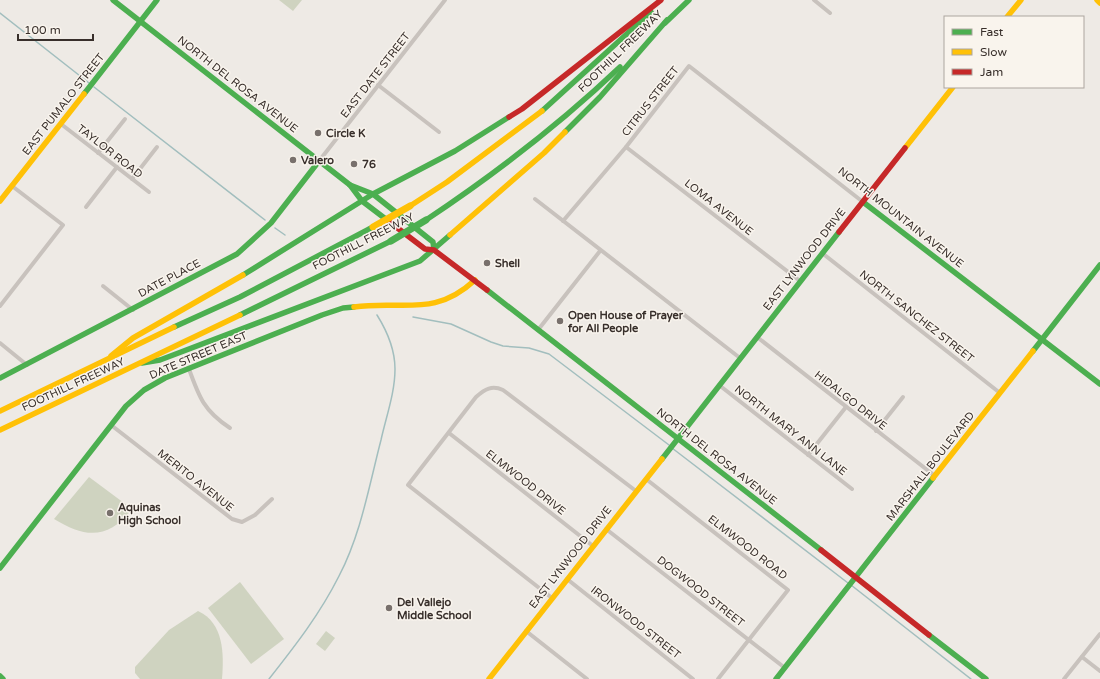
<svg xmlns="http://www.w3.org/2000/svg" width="1100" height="679" viewBox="0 0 1100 679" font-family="'Varela Round',sans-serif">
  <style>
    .green { fill: #cfd3c0 }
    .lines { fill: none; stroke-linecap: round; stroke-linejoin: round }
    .stream { stroke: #a2bebe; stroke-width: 1.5 }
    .street { stroke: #c8c2bd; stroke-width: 4 }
    .fast { stroke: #4caf50; stroke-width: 5.5 }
    .slow { stroke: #ffc107; stroke-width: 5.5 }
    .jam { stroke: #c62828; stroke-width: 5.5 }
    .fast-bridge { stroke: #4caf50; stroke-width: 7 }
    .slow-bridge { stroke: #ffc107; stroke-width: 7 }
    .poi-dot { fill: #78706c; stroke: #f9f4ed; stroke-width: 1.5 }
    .labels { text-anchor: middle; stroke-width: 3; stroke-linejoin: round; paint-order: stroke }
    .street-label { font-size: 11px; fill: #382f2b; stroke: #f9f4ed }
    .poi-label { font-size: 11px; font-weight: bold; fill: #382f2b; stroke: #f9f4ed; text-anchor: start }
  </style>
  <rect width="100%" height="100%" fill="#eeeae5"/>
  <!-- green -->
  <g class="green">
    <polygon points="279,0 302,0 293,11"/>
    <path d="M 89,477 L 132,509 C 108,540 85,538 54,519 Z"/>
    <polygon points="240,582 284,639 251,664 208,608"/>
    <path d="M 198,611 C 224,623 224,654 222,679 L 140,679 L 135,673 L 135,667 L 169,630 Z"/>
    <polygon points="326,631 335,638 325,651 316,644"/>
  </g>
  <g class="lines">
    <!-- stream -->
    <g class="stream">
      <polyline points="0,13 89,83"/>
      <polyline points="94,87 265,220"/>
      <polyline points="275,228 285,235"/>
      <polyline points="413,317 451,324 491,342 503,346 529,348 549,354 669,445"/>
      <polyline points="672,448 848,583"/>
      <polyline points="851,585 971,679"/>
      <path d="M 269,679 C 295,646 320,614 339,576 C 361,534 369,486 381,440 C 386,417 395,393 395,369 C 395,350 387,331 377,315"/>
    </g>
    <!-- street -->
    <g class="street">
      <polyline points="814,0 830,13"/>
      <polyline points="378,85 439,132"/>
      <polyline points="61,124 149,192"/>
      <polyline points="626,147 800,281"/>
      <polyline points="98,153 125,119"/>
      <polyline points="319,161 445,0"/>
      <polyline points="132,179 157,147"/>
      <polyline points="535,199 740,358"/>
      <polyline points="86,207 117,167"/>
      <polyline points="563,221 626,147 689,66 863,202"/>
      <polyline points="822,253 1000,393"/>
      <polyline points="103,286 133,310"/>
      <polyline points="0,306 63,225 12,186"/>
      <polyline points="538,330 600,251"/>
      <polyline points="757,337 935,476"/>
      <polyline points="0,343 27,365"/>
      <path d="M 189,369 C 199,397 204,411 230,428"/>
      <polyline points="719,385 852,489"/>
      <polyline points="111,425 232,519 242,522 255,515 272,499"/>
      <polyline points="876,431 903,397"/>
      <polyline points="449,433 593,546"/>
      <polyline points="808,455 846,407"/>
      <polyline points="646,479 788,590 718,679"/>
      <polyline points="606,529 785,668"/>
      <polyline points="567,579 693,679"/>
      <path d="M 552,598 L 408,485 L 476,397 C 485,389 492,385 503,390 L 636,491"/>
      <polyline points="526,631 587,679"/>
      <polyline points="1082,657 1100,671"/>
      <polyline points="1064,679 1100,634"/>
    </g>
    <!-- fast -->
    <g class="fast">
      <polyline points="113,0 350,185 362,201 387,220"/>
      <polyline points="665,23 689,0"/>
      <polyline points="84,94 157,0"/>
      <polyline points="542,111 651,12"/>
      <polyline points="565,132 600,97 667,20"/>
      <polyline points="350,185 373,194 433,242 434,250"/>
      <polyline points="863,202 1100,384"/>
      <path d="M 426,220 C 495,174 560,124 620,67"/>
      <polyline points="243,275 373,194 455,151 509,117"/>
      <polyline points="487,290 821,550"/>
      <polyline points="240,315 391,241"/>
      <polyline points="174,327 240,297 373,227"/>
      <polyline points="1033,351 1100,265"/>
      <polyline points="142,363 160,360 420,261 450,235"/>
      <polyline points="0,378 237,254 271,223 319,161"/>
      <polyline points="662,459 839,232"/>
      <polyline points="0,568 126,406 144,390 165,378 322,315 343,308 354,307"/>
      <polyline points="929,635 986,679"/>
      <polyline points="0,676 3,679"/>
      <polyline points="776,679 933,478"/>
    </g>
    <!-- slow -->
    <g class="slow">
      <polyline points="1097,0 1100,3"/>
      <polyline points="1007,17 1021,0"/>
      <polyline points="905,148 953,87"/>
      <polyline points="0,201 84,94"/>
      <polyline points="410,206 447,182 542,111"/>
      <polyline points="450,235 544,153 565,132"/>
      <path d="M 354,307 C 403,300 434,318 475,280"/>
      <polyline points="111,356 133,338 243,275"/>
      <polyline points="0,411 174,327"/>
      <polyline points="0,430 240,315"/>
      <polyline points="933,478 1033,351"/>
      <polyline points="489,679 662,459"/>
    </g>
    <!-- jam -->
    <g class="jam">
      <polyline points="509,117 522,109 661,0"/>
      <polyline points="387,220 425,249 434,250 487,290"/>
      <polyline points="839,232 905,148"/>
      <polyline points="821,550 929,635"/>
    </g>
    <!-- fast-bridge -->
    <polyline class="fast-bridge" points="391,241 426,220"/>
    <!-- slow-bridge -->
    <polyline class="slow-bridge" points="373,227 410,206"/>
  </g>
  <!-- markers -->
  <g class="poi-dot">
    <circle cx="318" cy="133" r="4"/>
    <circle cx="293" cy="160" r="4"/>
    <circle cx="354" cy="164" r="4"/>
    <circle cx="487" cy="263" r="4"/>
    <circle cx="560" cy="321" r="4"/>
    <circle cx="110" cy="513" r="4"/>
    <circle cx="389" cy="608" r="4"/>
  </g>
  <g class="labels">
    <!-- street labels -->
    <g class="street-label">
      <text transform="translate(620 51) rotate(-44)" y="4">FOOTHILL FREEWAY</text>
      <text transform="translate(375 75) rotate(-52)" y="4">EAST DATE STREET</text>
      <text transform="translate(238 84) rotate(38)" y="4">NORTH DEL ROSA AVENUE</text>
      <text transform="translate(650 101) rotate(-52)" y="4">CITRUS STREET</text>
      <text transform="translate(63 104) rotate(-52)" y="4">EAST PUMALO STREET</text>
      <text transform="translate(110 151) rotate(38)" y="4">TAYLOR ROAD</text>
      <text transform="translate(719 207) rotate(38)" y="4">LOMA AVENUE</text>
      <text transform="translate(901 217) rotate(38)" y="4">NORTH MOUNTAIN AVENUE</text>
      <text transform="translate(363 241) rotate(-27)" y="4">FOOTHILL FREEWAY</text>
      <text transform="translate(804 259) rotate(-52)" y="4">EAST LYNWOOD DRIVE</text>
      <text transform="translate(169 278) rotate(-28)" y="4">DATE PLACE</text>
      <text transform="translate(917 316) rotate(38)" y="4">NORTH SANCHEZ STREET</text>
      <text transform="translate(198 355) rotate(-23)" y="4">DATE STREET EAST</text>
      <text transform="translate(73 384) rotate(-25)" y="4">FOOTHILL FREEWAY</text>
      <text transform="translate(851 400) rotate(38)" y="4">HIDALGO DRIVE</text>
      <text transform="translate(791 430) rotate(38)" y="4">NORTH MARY ANN LANE</text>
      <text transform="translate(717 456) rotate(38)" y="4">NORTH DEL ROSA AVENUE</text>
      <text transform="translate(930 466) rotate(-52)" y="4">MARSHALL BOULEVARD</text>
      <text transform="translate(196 480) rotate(38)" y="4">MERITO AVENUE</text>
      <text transform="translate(526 482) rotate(38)" y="4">ELMWOOD DRIVE</text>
      <text transform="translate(748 547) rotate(38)" y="4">ELMWOOD ROAD</text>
      <text transform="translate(570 557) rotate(-52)" y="4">EAST LYNWOOD DRIVE</text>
      <text transform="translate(701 591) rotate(38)" y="4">DOGWOOD STREET</text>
      <text transform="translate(636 622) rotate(38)" y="4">IRONWOOD STREET</text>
    </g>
    <!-- poi labels -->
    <g class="poi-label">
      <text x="326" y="137">Circle K</text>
      <text x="301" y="164">Valero</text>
      <text x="362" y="168">76</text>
      <text x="495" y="267">Shell</text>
      <text x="568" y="319">Open House of Prayer<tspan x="568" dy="13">for All People</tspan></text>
      <text x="118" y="511">Aquinas<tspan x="118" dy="13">High School</tspan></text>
      <text x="397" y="606">Del Vallejo<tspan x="397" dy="13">Middle School</tspan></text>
    </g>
  </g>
  <!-- legend -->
  <rect x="944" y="16" width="140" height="72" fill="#f9f4ed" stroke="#aca59f"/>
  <rect x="952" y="29" width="20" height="6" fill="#4caf50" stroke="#aca59f"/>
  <text x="980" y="36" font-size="12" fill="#382f2b">Fast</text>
  <rect x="952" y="49" width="20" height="6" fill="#ffc107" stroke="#aca59f"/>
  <text x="980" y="56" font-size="12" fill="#382f2b">Slow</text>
  <rect x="952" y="69" width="20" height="6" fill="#c62828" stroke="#aca59f"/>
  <text x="980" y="76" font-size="12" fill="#382f2b">Jam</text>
  <!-- scale -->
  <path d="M18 34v6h75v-6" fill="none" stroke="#382f2b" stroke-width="2"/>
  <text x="24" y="34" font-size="12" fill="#382f2b" stroke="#f9f4ed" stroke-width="3" paint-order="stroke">100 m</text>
</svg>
